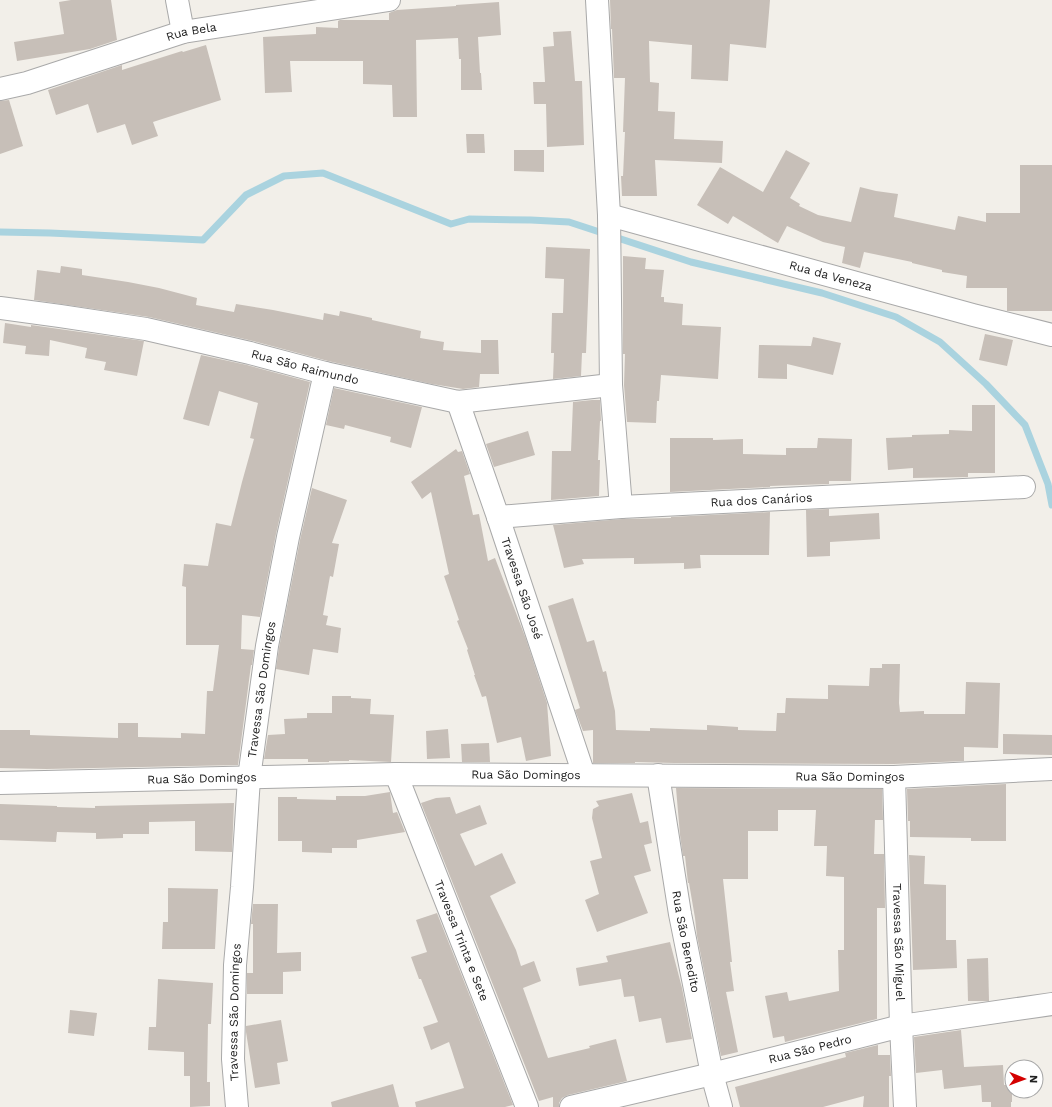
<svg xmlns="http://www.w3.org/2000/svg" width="1052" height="1107" viewBox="0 0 1052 1107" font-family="'Work Sans',sans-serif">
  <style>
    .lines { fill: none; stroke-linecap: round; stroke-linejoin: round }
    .stream { stroke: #aad3df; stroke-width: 7 }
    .building { fill: #c7bfb8 }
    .minor-casing { stroke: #a9a9a9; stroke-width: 24 }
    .minor { stroke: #fff; stroke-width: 22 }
    .labels { text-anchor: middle; stroke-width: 3.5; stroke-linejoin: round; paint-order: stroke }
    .street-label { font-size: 12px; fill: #222; stroke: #fff }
  </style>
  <rect width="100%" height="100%" fill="#f2efe9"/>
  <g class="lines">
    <!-- stream -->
    <polyline class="stream" points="0,232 50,233 203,240 246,195 284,176 323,173 451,224 469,219 531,220 569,222 691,262 822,293 896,317 940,342 986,384 1025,425 1048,484 1052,505"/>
  </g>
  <!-- building -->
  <g class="building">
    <polygon points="71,0 111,0 117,40 90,49 17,61 14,42 64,34 59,2"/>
    <polygon points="610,0 770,0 766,48 730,44 728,81 691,79 692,45 649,41 650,82 659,83 658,111 675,112 674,139 723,141 722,163 655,160 657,196 622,196 621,176 623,176 625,132 623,132 625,78 614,78 612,29 611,29"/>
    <polygon points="499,2 501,35 478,37 480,73 481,73 482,90 461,90 461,59 459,59 458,38 416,40 417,117 393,117 392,85 363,84 363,61 290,61 292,92 265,93 263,37 316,34 316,27 338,28 338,21 340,20 389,20 389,13 397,10 456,6 456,5"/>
    <polygon points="571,31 575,81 582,81 584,145 547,147 546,104 534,104 533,82 545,82 543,47 554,46 553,32"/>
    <polygon points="206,45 221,100 153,122 158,136 132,145 125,124 97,133 88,104 56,115 48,90 122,65 122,70 182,51 183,52"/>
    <polygon points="9,100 23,146 0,154 0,101"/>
    <polygon points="466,134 484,134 485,153 467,153"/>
    <polygon points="514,150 544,150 544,172 514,171"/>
    <polygon points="786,150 810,163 790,198 800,204 799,206 818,215 851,222 860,187 876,191 898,194 894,217 955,230 958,216 986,222 986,213 1020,213 1020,165 1052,165 1052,311 1007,311 1007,288 966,288 967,276 942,272 942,270 912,263 912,262 864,252 860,268 842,263 845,247 823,242 787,226 778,243 733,216 728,224 697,205 720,167 763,192"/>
    <polygon points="546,247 590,249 586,353 582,353 581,376 553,379 554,353 551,353 552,313 563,313 564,279 545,278"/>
    <polygon points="623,256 646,258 645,269 664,270 661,297 664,297 664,302 683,304 682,325 721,327 718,379 661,375 659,401 657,401 656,423 627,422 624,385 625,354 623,354"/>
    <polygon points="61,266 82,269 82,275 128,282 159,288 197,298 196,305 234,312 236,304 273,310 323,320 324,313 339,316 340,311 372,318 372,320 421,331 420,338 444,342 443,350 481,353 481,340 498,340 499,374 480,374 479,387 463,389 432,384 328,361 253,341 149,317 34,300 37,270 60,273"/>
    <polygon points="5,323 31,327 31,325 144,341 137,376 104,370 106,362 85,358 87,348 50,340 49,356 25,354 26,346 3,343"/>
    <polygon points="985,334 1013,340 1007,366 979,360"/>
    <polygon points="813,337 841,343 833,375 787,364 787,379 758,378 759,345 811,346"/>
    <polygon points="201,355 247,365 310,382 276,534 260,617 242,615 241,649 254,650 252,665 251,665 238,765 46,769 0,768 0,730 30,730 30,735 118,738 118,723 138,723 138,737 181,738 181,733 205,734 207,691 213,691 219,645 186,645 186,587 182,586 184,564 208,566 216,523 231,526 242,482 254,439 250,438 258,403 219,391 209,426 183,419"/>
    <polygon points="334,388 422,407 411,448 390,442 391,437 345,425 344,429 326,425"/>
    <polygon points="592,400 600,400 601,421 600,421 598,460 600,460 599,496 551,500 552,451 571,451 573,402"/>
    <polygon points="972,405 995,405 995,473 968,473 968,477 913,478 913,468 888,470 886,438 912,437 912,435 949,434 949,430 972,431"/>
    <polygon points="528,431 535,455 494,467 486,444"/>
    <polygon points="670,438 713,438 713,440 743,439 743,454 786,455 786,448 817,448 818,438 852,439 851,481 829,481 829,484 770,486 770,487 670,492"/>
    <polygon points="456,449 458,452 462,451 470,474 464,476 473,515 479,514 488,561 495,558 526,639 547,703 551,756 526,761 521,737 497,743 486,696 482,697 474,675 475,675 467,650 468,649 457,621 459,620 444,576 449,574 431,492 422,499 411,482"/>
    <polygon points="312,488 347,500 332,543 339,544 333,577 330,576 323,615 328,616 326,625 341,628 338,653 313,649 309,675 276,669 279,648 300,540"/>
    <polygon points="829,509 829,516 879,513 880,539 830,542 830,556 807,557 806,510"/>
    <polygon points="770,512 769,555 700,555 701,568 684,569 684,563 634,564 634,558 582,559 584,564 564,568 553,525 622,519 671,518 671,517"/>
    <polygon points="573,598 587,642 594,640 603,672 606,671 615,711 616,730 650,731 650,728 707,730 707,725 738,727 738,730 776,731 777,713 785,713 786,698 828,699 828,685 869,686 870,668 882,668 882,664 900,664 899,703 900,712 924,711 924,714 965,714 966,682 1000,683 998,748 964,747 964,761 894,764 674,763 635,762 635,763 593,763 593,730 583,731 575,710 580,708 548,606"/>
    <polygon points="332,696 351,696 351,698 371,699 370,714 394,715 391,762 349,760 349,761 329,761 329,762 308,762 308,759 264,759 268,735 285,734 284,719 307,718 307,713 332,713"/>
    <polygon points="448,729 450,758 427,759 426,731"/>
    <polygon points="1003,734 1052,735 1052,755 1003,754"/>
    <polygon points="489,743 490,762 462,762 461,744"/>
    <polygon points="1006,784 1006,841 971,841 971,838 910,837 910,821 908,821 907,789"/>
    <polygon points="676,788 882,789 883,820 875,820 874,854 884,854 885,908 877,908 877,1019 785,1042 784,1036 773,1038 765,996 787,992 789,1001 839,991 838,950 844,950 844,877 826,876 827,846 814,846 816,810 778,810 778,831 748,831 748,879 723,879 732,962 730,962 734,991 726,992 738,1052 721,1056 697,936 695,918 689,883 688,883 685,856 683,856 680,835"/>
    <polygon points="390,792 393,813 397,812 405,832 357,840 357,848 332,848 332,853 302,852 302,841 278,841 278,797 297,797 297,799 336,800 336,796 365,796"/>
    <polygon points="632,793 640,823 648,821 652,843 644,845 651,871 634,876 648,913 597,932 585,900 599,894 590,861 602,858 592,818 593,809 599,806 596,801"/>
    <polygon points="450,797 456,814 480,805 487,824 460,834 475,866 502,853 516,883 490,896 516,950 521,966 534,961 541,981 523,988 548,1058 590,1048 589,1046 616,1039 627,1081 568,1095 562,1098 559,1103 559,1107 553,1107 553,1097 539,1101 421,803 436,798"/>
    <polygon points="234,803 232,852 195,851 195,821 149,822 149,834 123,834 123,838 96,839 96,833 57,832 56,842 0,840 0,804 57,806 57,807 95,808 95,806"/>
    <polygon points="909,855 925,856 924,884 946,885 946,940 956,940 957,968 913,970"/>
    <polygon points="168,888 218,889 215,949 162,949 163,922 168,922"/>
    <polygon points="253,904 278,904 277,953 301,952 301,971 283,972 283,994 247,994 247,973 253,973 253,924 251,924"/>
    <polygon points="437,913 513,1105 505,1107 416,1107 415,1102 464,1088 449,1042 431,1050 423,1027 438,1022 421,979 419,979 411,957 427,952 416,920"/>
    <polygon points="670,942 682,988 692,1039 666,1043 661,1018 639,1022 634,996 624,997 621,979 579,986 576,968 608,962 606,956"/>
    <polygon points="988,958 989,1001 968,1001 967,959"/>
    <polygon points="158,979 213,983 211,1024 208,1024 207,1082 210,1082 210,1106 190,1107 190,1076 184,1076 184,1052 148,1050 149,1027 156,1027"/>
    <polygon points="70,1010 97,1013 94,1036 68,1033"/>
    <polygon points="281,1020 288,1061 277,1063 280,1084 255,1088 246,1032 246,1026"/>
    <polygon points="961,1030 964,1067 1003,1065 1004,1085 1012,1084 1012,1102 1011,1102 1011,1107 991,1107 991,1102 982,1102 981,1085 944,1089 942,1070 916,1073 914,1037"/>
    <polygon points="878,1045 878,1055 890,1055 891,1076 889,1076 889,1107 863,1107 864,1096 823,1107 740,1107 735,1087 846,1057 845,1053"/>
    <polygon points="393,1084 399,1107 332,1107 331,1102"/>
  </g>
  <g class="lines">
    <!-- minor casing -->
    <g class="minor-casing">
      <g id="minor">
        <polyline points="177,0 183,32"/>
        <polyline points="597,0 609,215 611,385 621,507"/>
        <path id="s1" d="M 0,89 L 27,83 L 183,32 L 389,0"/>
        <path id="s2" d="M 609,215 L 973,315 L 1052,335"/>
        <path id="s3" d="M 0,308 L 60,316 L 146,329 L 250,353 L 325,373 L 458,402 L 611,385"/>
        <path id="s4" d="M 458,402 L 498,517 L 584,775"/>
        <path id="s5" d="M 498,517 L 621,507 L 1024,487"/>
        <path id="s6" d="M 396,774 L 527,1107"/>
        <path id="s7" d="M 658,775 L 680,914 L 712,1074 L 721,1107"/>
        <path id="s8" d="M 894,777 L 901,1026 L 905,1107"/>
        <path id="s9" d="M 0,783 L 396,774 L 894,777 L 1052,769"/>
        <path id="s10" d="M 237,1107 L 233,1059 L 235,965 L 242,887 L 249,778 L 267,646 L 288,537 L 325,373"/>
        <path id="s11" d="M 571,1107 L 712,1074 L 901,1026 L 1052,1004"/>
      </g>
    </g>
    <!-- minor -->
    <use href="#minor" class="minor"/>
  </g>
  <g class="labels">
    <!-- street labels -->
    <g class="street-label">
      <text dy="4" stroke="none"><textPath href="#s1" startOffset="200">Rua Bela</textPath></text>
      <text dy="4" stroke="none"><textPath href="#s2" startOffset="230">Rua da Veneza</textPath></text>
      <text dy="4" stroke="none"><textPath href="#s3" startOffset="311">Rua São Raimundo</textPath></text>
      <text dy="4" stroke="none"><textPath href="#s5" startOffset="264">Rua dos Canários</textPath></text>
      <text dy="4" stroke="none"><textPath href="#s4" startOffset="197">Travessa São José</textPath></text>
      <text dy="4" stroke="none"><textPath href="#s10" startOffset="419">Travessa São Domingos</textPath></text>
      <text dy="4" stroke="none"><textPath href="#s9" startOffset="526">Rua São Domingos</textPath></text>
      <text dy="4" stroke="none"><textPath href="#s9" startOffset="850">Rua São Domingos</textPath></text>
      <text dy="4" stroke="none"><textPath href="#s9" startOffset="202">Rua São Domingos</textPath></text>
      <text dy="4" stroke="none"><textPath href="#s6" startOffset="179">Travessa Trinta e Sete</textPath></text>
      <text dy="4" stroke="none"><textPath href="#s7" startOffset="169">Rua São Benedito</textPath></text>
      <text dy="4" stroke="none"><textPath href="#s8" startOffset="165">Travessa São Miguel</textPath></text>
      <text dy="4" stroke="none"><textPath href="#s10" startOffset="95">Travessa São Domingos</textPath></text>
      <text dy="4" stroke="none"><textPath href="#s11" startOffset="246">Rua São Pedro</textPath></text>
    </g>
  </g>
  <!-- north arrow -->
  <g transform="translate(1024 1079) rotate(91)"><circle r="19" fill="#ffffff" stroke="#a7a7a7"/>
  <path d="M0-3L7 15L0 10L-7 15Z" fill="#d40000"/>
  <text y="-6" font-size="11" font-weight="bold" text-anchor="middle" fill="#222222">N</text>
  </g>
</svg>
